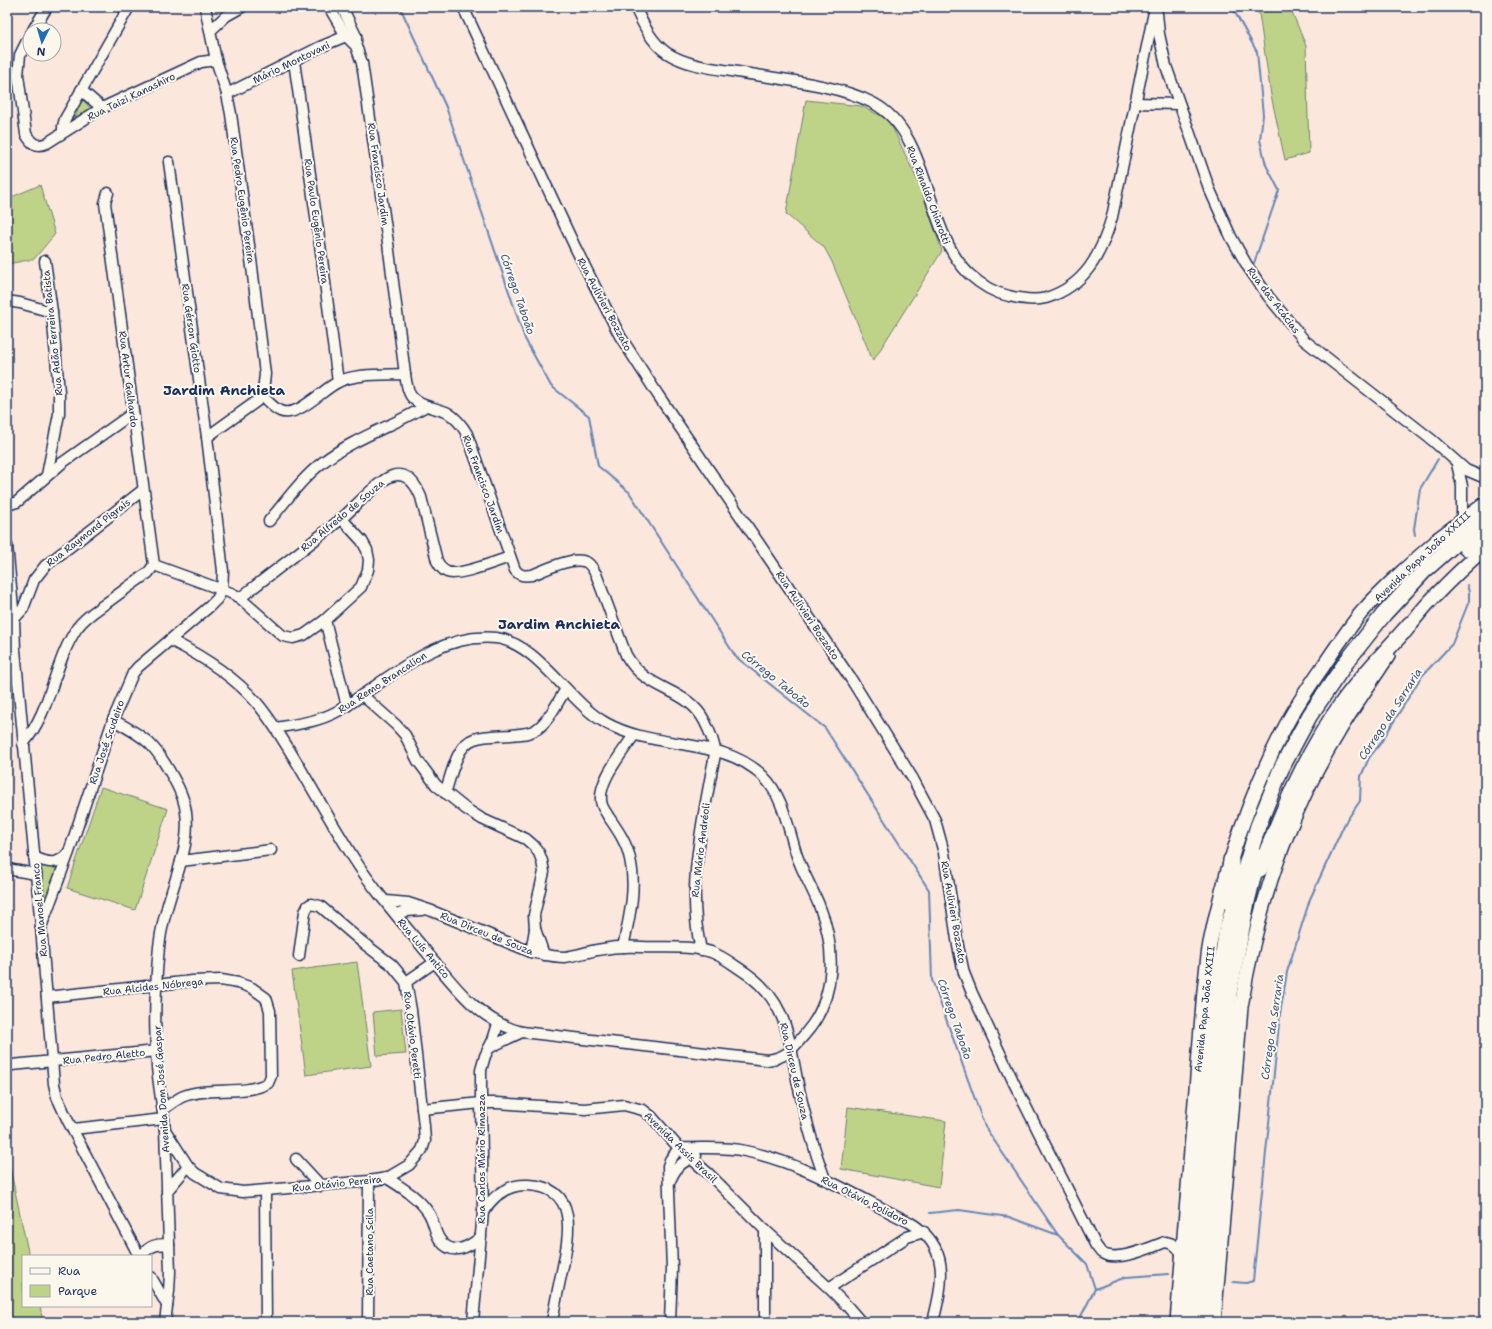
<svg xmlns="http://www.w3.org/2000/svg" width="1492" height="1329" viewBox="0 0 1492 1329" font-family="'Shantell Sans',sans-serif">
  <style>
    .green { fill: #bfd388; stroke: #6d8173 }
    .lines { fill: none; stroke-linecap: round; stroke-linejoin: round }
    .stream { stroke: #6587b5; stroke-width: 2 }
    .minor-casing { stroke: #1b2f5e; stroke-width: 13 }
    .major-casing { stroke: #1b2f5e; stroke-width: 16 }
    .highway-casing { stroke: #1b2f5e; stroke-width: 18 }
    .minor { stroke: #fbf7ec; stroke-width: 10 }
    .major { stroke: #fbf7ec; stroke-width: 13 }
    .highway { stroke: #fbf7ec; stroke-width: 15 }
    .labels { text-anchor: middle; stroke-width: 4; stroke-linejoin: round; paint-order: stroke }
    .street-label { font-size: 10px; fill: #1b2f5e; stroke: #fbf7ec }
    .water-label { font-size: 11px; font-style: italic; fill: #3a5482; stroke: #fbf7ec }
    .district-label { font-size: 14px; font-weight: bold; fill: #1b2f5e; stroke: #fbf7ec }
  </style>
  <rect width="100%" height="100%" fill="#fce7dd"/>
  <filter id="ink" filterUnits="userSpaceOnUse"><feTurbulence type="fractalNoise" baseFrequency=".025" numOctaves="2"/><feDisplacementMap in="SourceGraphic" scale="8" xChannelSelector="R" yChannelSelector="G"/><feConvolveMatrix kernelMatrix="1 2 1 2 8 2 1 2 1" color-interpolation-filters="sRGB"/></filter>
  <g filter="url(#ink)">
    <!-- green -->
    <g class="green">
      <polygon points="1258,7 1290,7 1306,46 1309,153 1285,160 1271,95"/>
      <polygon points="82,99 90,108 75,118"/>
      <polygon points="806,100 861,106 889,120 920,186 942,251 873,361 832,262 824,247 786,214"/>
      <polygon points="40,185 55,234 34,259 7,264 7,199"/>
      <polygon points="101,787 168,809 135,910 67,888"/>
      <polygon points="37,863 61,864 44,911"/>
      <polygon points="357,962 371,1066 306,1075 292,971"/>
      <polygon points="401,1009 406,1054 377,1056 373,1012"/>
      <polygon points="848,1107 946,1121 939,1187 841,1169"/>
      <polygon points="7,1154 29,1256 23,1256 23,1306 40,1306 43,1322 7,1322"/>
    </g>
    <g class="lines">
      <!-- stream -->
      <g class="stream">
        <polyline points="400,7 446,107 525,339 551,386 589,416 598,466 629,492 736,657 825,728 929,890 932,980 985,1127 1058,1235 1087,1264 1095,1289 1078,1322"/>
        <polyline points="1232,7 1257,52 1263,115 1260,140 1266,165 1279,190 1254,263"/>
        <polyline points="1415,535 1414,529 1420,489 1438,459"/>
        <polyline points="930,1213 959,1210 1009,1217 1058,1235"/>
        <polyline points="1233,1282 1246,1283 1253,1281 1280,1014 1287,972 1310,899 1345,823 1360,801 1361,776 1369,758 1380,744 1421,677 1452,644 1469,601 1469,592 1467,585"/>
        <polyline points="1095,1289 1126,1277 1169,1274"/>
      </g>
      <!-- minor casing -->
      <g class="minor-casing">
        <g id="minor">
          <path d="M 205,7 L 216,60 L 227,94 L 231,114 L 252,267 L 265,374 C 264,385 263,393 257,401 L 207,437"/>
          <path d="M 329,7 L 346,36 L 356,46 L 362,63 L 388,243 L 405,374 C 406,381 407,390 411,396 C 419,407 436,407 448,413 C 456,418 462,425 467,434 L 515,570 C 520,576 524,576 532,575 C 545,570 572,556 586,562 C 591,564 593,570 596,574 L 626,655 C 647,693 687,686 705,722 C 709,730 714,742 715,751 C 715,759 712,767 711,775 C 707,796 703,817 700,838 C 694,876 692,912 701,950"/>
          <polyline points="342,7 356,36 356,42"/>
          <path d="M 463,7 L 575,247 L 620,336 L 658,395 L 851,679 L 913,779 L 935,820 L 944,853 L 958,946 L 964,973 L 972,993 L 1014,1083 L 1096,1246 C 1098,1248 1100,1252 1102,1253 C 1116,1263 1150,1248 1165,1242 C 1174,1243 1178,1248 1183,1255"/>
          <path d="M 635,7 C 643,24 651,42 667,53 C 686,65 710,68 731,71 C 775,79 834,83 873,103 C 932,134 923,229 969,274 C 981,285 994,293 1009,296 C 1021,299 1034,301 1046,298 C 1085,286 1101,255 1112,217 L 1155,7"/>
          <polyline points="1157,13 1159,34 1166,66 1209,188 1231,237 1248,267 1268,296 1304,340 1432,440 1466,470 1485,478"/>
          <polyline points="33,30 47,7"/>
          <polyline points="210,31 226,16 242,7"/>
          <path d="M 30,35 L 20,55 L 18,75 L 26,134 C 31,143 36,148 47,143 L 102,108 L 201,62 L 216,60"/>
          <polyline points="294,61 321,252 338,382"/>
          <polyline points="81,90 102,108"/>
          <polyline points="227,94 320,47 346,36 356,36"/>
          <polyline points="1135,103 1179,104"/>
          <polyline points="63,132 63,126 65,119 129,7"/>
          <polyline points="108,193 105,203 154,565"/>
          <polyline points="45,261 52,312 59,392 59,414 47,475"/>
          <polyline points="7,301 20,303 52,312"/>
          <path d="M 261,395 C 267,400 273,408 280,411 C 297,419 323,389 338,382 C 355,373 386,375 405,374"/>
          <polyline points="1457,464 1462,486 1462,518"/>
          <polyline points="7,505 17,502 62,463 133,413"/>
          <path d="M 269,521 C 286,501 302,478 323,462 C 354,438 393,426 426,406"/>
          <polyline points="7,545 14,619 15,650 41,927 54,1084 57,1097 68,1121 139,1256"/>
          <polyline points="154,565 231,593 240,598 283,636 293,638 304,635 325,620 361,587 368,570 369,560 367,550 362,541 341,518"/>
          <path d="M 240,598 C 273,572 308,546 341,519 C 352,510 380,479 392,476 C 407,471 416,485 421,497 L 437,561 C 440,566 442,570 447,572 C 458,577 497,561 510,557"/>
          <polyline points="14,619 23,609 34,580 45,566 143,490"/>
          <polyline points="325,620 347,706"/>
          <path d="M 170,640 C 202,656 234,676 257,703 C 274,723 286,745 299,766 C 317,797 334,827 353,857 C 375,892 403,923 429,955 C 455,987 481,1022 522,1032 L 767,1060 C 787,1058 793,1048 805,1034 C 837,998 836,947 819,905 C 812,888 803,873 797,856 C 788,829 784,797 763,776 C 722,736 656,751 606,723 C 569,703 538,643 496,638 C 446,633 404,666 365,693 C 355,700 346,707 336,712 C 317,722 297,724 276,728"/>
          <polyline points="362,695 396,725 405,735 418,761 436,785 466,809 482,819 526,839 534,846 539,853 542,861 544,872 534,915 535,929 531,952"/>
          <path d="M 113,720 C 126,727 138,733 149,743 C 160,753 178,784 183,799 C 195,836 176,874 167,908 C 162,925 159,941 158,958 C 155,994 154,1031 157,1067 C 159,1088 163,1109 165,1130 C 167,1177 168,1224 170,1272 L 169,1291 L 165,1322"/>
          <path d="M 23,744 C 52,710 53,664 77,628 C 84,618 95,611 105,604 C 119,594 133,583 148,573 L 154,565"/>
          <path d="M 445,793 C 451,777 456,745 474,739 C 486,735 499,736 511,735 C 520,734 530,734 537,729 C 549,721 558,701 566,689"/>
          <path d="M 34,857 C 47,863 58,866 68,853"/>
          <polyline points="181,861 271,850"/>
          <polyline points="7,869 36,874"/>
          <path d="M 386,901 L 408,903 L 432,911 L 531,952 C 542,954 553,957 564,957 C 575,956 586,952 597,950 C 612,947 627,946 642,947 C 664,948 690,945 711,952 C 722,956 731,963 740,969 C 789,1000 788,1038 799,1089 C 806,1120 814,1150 825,1179"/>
          <polyline points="396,914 406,911 422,910"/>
          <polyline points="41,927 69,852 113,720 133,673 138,667 209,607 217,599 222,590 223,571 207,437 169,162"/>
          <polyline points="535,929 544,955"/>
          <path d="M 623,947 C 629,919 637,888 630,859 C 627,843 617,829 608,816 C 606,812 603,809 602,805 C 595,784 623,752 634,735"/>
          <polyline points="406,982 435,962"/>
          <path d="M 47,997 L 192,981 L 221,980 L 238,983 L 252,988 L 266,998 L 270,1011 L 271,1076 L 268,1083 C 244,1096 210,1086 184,1096 C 176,1099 170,1105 163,1109"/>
          <polyline points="489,1048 509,1038 522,1032"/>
          <polyline points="12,1065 157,1051"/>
          <polyline points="422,1109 481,1103 497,1103 585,1109 624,1105 643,1110 652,1117 679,1148 709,1174 765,1230 829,1288 848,1307 861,1322"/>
          <polyline points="73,1129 164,1119"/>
          <polyline points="165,1130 188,1166 195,1173 221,1189 243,1192 369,1181 387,1178 409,1165 422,1150 425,1141 424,1126 411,1010 406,982 392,965 362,942 320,906 311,904 308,906 305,912 299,956"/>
          <polyline points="296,1159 321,1186"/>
          <path d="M 387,1178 C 401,1187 418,1197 428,1212 C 434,1220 434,1232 440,1240 C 452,1257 469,1247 481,1237"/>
          <path d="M 670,1181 C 676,1166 682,1162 696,1156"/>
          <polyline points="167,1191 188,1166"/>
          <polyline points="265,1191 266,1322"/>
          <path d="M 483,1212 C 493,1196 508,1184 528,1185 C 580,1187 569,1236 562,1271 C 558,1288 555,1305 552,1322"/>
          <path d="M 142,1256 C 148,1246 158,1243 169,1245"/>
          <polyline points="151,1277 167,1305"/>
          <polyline points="829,1288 907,1237 924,1232"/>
          <polyline points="368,1322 369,1181"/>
          <polyline points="473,1322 483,1212 481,1103 481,1070 485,1056 493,1040 498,1024"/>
          <path d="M 670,1322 L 672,1268 L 668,1166 L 670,1160 L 679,1148 C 701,1149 723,1146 745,1151 C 804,1163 856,1196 909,1222 C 951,1246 943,1282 933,1322"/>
          <polyline points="765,1322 765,1230"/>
        </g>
      </g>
      <!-- major casing -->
      <g class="major-casing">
        <g id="major">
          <path d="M 1405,632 C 1425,603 1458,572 1485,548"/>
          <path d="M 1177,1322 L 1204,991 C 1206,975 1207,959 1210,943 C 1225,869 1249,796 1284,729 C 1295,707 1310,685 1324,665 C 1336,647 1348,629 1361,613 C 1387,584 1416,559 1445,534"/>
          <path d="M 1214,1322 L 1241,1007 C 1256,911 1287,816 1338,733 C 1353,707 1371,682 1388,656"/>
        </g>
      </g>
      <!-- highway casing -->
      <g class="highway-casing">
        <g id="highway">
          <polyline points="1438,540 1485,505"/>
          <polyline points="1466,548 1485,531"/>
          <path d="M 1260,869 C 1282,813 1305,755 1341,705 C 1361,676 1387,651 1410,624"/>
          <polyline points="1229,902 1231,860"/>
          <polyline points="1190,1322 1214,1021 1222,960 1227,929 1258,826 1281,769 1299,735 1310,715 1347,661 1384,614 1424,571 1485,517"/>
          <polyline points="1204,1322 1229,993 1247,902 1258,857"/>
        </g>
      </g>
      <!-- minor -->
      <use href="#minor" class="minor"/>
      <!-- major -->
      <use href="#major" class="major"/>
      <!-- highway -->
      <use href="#highway" class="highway"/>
    </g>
  </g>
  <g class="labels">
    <!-- street labels -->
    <g class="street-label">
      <text transform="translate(291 62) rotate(-26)" y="4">Mário Montovani</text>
      <text transform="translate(131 96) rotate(-26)" y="4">Rua Taizi Kanashiro</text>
      <text transform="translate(379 174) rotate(82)" y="4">Rua Francisco Jardim</text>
      <text transform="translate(929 195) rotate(69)" y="4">Rua Rinaldo Chiarotti</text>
      <text transform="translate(243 200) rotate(82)" y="4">Rua Pedro Eugênio Pereira</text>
      <text transform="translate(317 221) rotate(82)" y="4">Rua Paulo Eugênio Pereira</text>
      <text transform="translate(1274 300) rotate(53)" y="4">Rua das Acácias</text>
      <text transform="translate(605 304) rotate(62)" y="4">Rua Aulivieri Bozzato</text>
      <text transform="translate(192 328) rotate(82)" y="4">Rua Gérson Giotto</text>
      <text transform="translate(52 333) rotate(-96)" y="4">Rua Adão Ferreira Batista</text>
      <text transform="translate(129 379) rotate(83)" y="4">Rua Artur Galhardo</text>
      <text transform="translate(484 484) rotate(70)" y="4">Rua Francisco Jardim</text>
      <text transform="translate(342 515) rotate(-40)" y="4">Rua Alfredo de Souza</text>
      <text transform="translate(88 532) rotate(-38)" y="4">Rua Raymond Pigrais</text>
      <text transform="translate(1422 556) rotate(-43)" y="4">Avenida Papa João XXIII</text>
      <text transform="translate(808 615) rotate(56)" y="4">Rua Aulivieri Bozzato</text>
      <text transform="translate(382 682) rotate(-33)" y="4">Rua Remo Brancalion</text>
      <text transform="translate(106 742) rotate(-71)" y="4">Rua José Scudeiro</text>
      <text transform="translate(700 850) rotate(-83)" y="4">Rua Mário Andréoli</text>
      <text transform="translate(39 910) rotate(-95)" y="4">Rua Manoel Franco</text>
      <text transform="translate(954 912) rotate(80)" y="4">Rua Aulivieri Bozzato</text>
      <text transform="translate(487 933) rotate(22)" y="4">Rua Dirceu de Souza</text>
      <text transform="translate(424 948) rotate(50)" y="4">Rua Luís Antico</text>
      <text transform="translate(153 986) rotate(-6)" y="4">Rua Alcides Nóbrega</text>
      <text transform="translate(1204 1009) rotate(-84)" y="4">Avenida Papa João XXIII</text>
      <text transform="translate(413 1035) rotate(83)" y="4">Rua Otávio Peretti</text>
      <text transform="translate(104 1056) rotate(-6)" y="4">Rua Pedro Aletto</text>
      <text transform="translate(795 1071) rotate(77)" y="4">Rua Dirceu de Souza</text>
      <text transform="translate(161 1089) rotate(-94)" y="4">Avenida Dom José Gaspar</text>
      <text transform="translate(681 1147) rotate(44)" y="4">Avenida Assis Brasil</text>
      <text transform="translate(481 1159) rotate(-90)" y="4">Rua Carlos Mário Rimazza</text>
      <text transform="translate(337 1183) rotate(-6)" y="4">Rua Otávio Pereira</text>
      <text transform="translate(865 1200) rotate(27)" y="4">Rua Otávio Polidoro</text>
      <text transform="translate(369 1252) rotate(-90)" y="4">Rua Caetano Scila</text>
    </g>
    <!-- water labels -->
    <g class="water-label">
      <text transform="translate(518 294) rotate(71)" y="4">Córrego Taboão</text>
      <text transform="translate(776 679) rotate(39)" y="4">Córrego Taboão</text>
      <text transform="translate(1390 714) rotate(-57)" y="4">Córrego da Serraria</text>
      <text transform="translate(955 1019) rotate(71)" y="4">Córrego Taboão</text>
      <text transform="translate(1272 1027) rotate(-82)" y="4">Córrego da Serraria</text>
    </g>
    <!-- district labels -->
    <g class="district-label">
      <text x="224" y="395">Jardim Anchieta</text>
      <text x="559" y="629">Jardim Anchieta</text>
    </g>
  </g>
  <!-- margin -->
  <rect width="1492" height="1329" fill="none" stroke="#fbf7ec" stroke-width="24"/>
  <rect x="12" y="12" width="1468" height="1305" fill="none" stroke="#1b2f5e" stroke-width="1.5" filter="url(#ink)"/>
  <!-- legend -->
  <rect x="22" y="1255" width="130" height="52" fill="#fbf7ec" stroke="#a1a7b3"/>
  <rect x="30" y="1268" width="20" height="6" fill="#fbf7ec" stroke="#a1a7b3"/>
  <text x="58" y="1275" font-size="12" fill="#1b2f5e">Rua</text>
  <rect x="30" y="1285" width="20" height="12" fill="#bfd388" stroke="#a1a7b3"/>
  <text x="58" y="1295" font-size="12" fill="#1b2f5e">Parque</text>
  <!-- north arrow -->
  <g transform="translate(42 42) rotate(185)"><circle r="19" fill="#fbf7ec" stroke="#a1a7b3"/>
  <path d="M0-3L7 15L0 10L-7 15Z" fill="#1f6fb2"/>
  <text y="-6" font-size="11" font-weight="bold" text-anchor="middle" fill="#1b2f5e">N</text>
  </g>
</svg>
